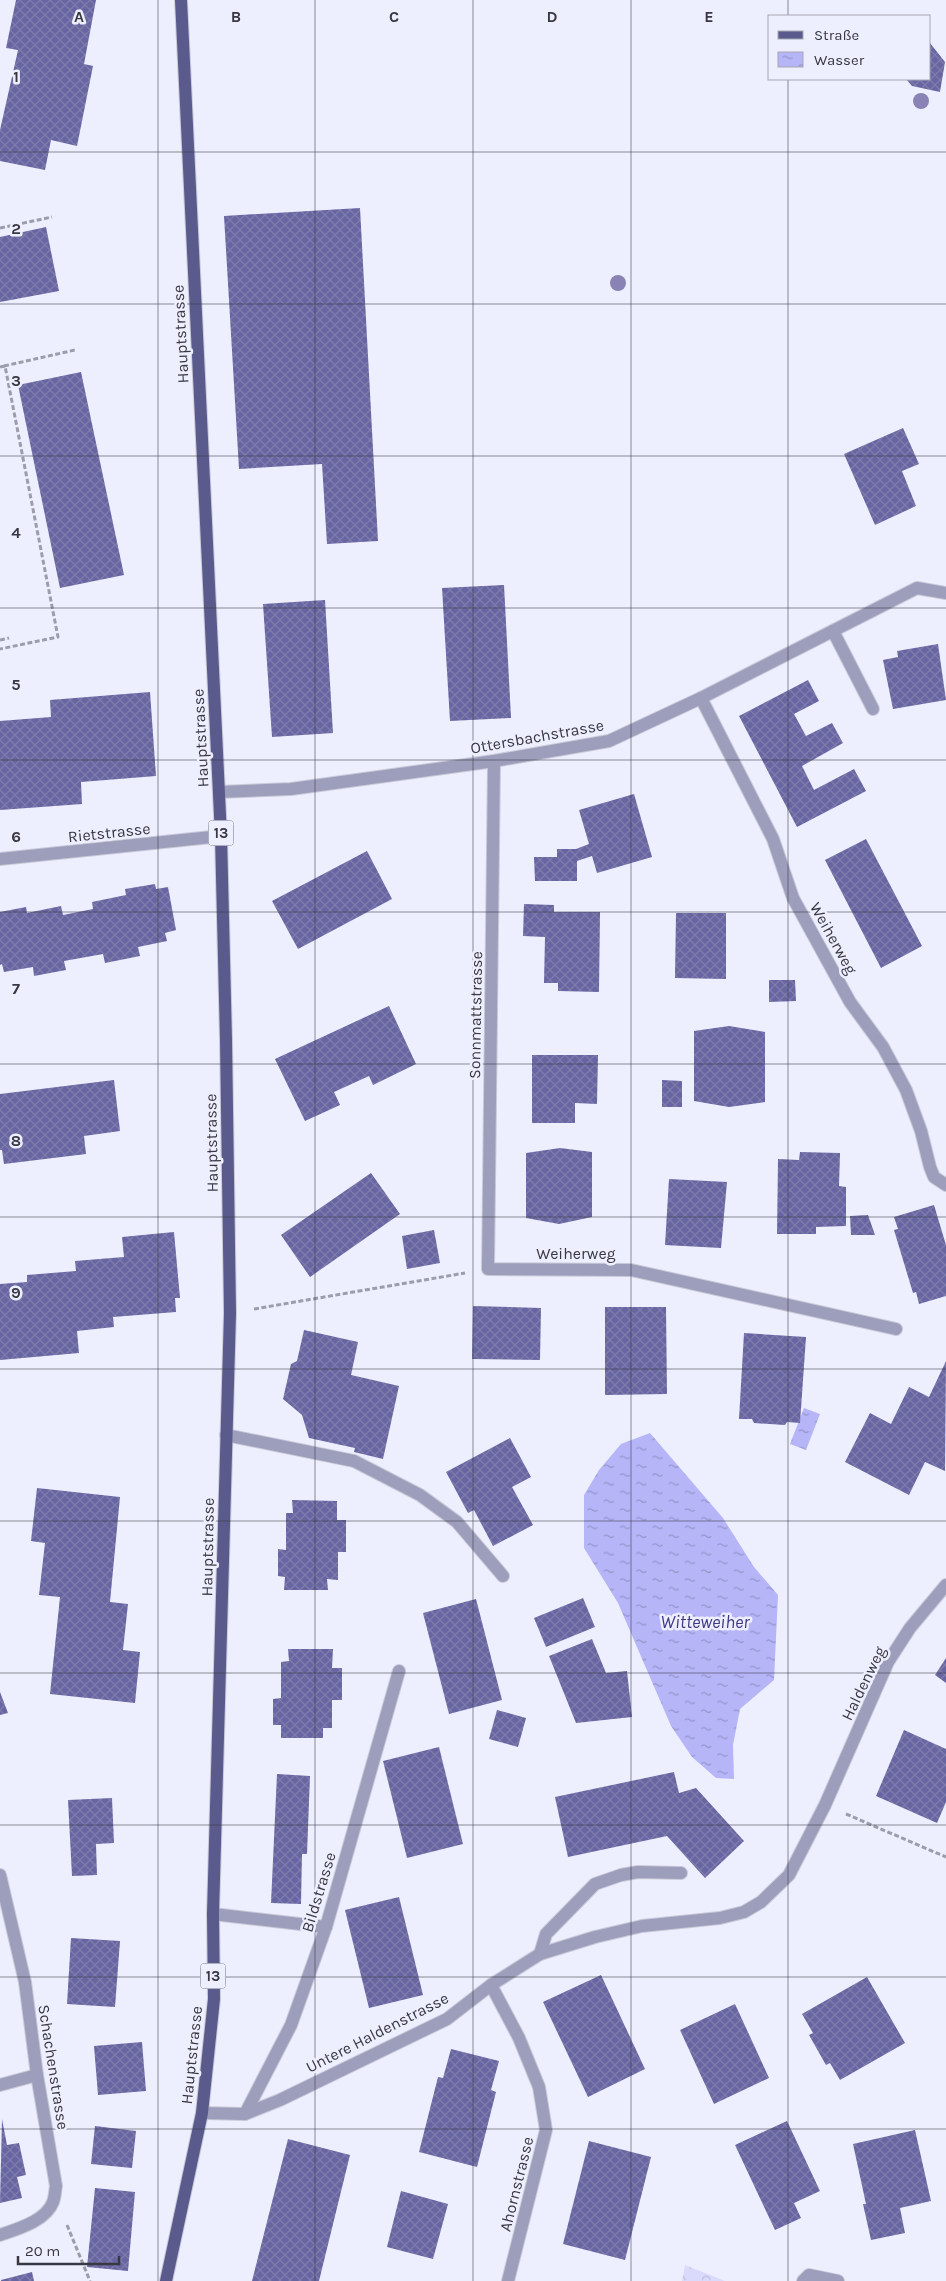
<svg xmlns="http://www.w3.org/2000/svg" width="946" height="2281" viewBox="0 0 946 2281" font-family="Karla,sans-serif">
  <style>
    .forest { fill: url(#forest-crowns) }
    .water { fill: url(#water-ripples) }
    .building { fill: url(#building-cross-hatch) }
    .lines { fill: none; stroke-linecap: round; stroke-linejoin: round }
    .minor-casing { stroke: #c9cad8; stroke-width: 14 }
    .major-casing { stroke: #c9cad8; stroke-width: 14 }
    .path { stroke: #9c9daa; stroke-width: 3; stroke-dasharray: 5 2.5; stroke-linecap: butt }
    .minor { stroke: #9d9ebc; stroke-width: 12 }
    .major { stroke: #5b5a8c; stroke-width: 12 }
    .tree { fill: #8883b4 }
    .grid { fill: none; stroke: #373841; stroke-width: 1; stroke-opacity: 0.55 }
    .labels { text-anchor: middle; stroke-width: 5; stroke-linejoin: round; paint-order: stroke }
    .shield { fill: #eeeffe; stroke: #6e6f7a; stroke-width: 1 }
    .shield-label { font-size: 15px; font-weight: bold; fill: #373841 }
    .street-label { font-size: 16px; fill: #373841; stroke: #eeeffe }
    .water-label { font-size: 18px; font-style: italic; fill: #3f3783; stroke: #eeeffe }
    .grid-label { font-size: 16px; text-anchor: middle; font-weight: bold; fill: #373841; stroke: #eeeffe; stroke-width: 5; stroke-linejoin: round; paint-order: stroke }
  </style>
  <defs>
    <pattern id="forest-crowns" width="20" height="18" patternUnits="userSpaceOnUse" patternTransform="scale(1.25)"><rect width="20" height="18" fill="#dadbfc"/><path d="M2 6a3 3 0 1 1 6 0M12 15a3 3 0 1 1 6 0" fill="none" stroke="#bcbdd9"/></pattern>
    <pattern id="water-ripples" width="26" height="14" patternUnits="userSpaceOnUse" patternTransform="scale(1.25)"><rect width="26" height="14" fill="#b5b5f8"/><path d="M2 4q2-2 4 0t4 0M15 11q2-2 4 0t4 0" fill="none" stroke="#9494ca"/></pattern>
    <pattern id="building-cross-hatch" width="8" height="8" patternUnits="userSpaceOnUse" patternTransform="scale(1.25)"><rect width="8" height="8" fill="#6765a2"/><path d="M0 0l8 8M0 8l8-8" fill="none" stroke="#7e7cab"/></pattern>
  </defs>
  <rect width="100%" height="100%" fill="#eeeffe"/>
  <!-- forest -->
  <polygon class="forest" points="685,2265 725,2281 682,2281"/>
  <!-- water -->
  <g class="water">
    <polygon points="804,1408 820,1414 806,1450 790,1444"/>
    <polygon points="650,1433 723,1518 754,1567 778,1595 774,1680 740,1709 733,1745 734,1779 716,1778 692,1757 671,1726 618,1603 584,1548 584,1495 599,1470 621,1444"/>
  </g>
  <!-- building -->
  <g class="building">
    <polygon points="16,0 96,0 84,64 93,66 77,146 51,140 45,170 0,161 0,130 18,50 6,48"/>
    <polygon points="930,43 945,62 940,92 912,86 906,79 930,79"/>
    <polygon points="360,208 378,541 327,544 322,464 239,469 224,216"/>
    <polygon points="46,227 59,291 0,302 0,237"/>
    <polygon points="81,372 124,575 60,588 18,385"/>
    <polygon points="903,428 919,464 902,471 916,506 875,525 844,454"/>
    <polygon points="504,585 511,718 450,721 442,588"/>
    <polygon points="325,600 333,733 272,737 263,604"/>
    <polygon points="938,644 946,700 893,709 883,660 898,657 897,651"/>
    <polygon points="808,680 819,701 794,714 806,736 832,723 843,743 802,766 814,790 854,769 866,791 797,827 739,716"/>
    <polygon points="150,692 156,776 81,782 82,804 0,810 0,721 51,717 50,700"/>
    <polygon points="634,794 652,857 597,873 592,856 577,861 577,881 535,881 534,857 557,857 557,849 576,849 589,844 579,810"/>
    <polygon points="866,839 922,946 881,968 825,860"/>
    <polygon points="367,851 392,899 298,949 272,901"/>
    <polygon points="155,884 156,889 168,887 176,930 165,933 167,941 138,947 140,956 105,963 103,954 64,961 66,970 34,976 33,967 4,972 2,964 0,965 0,912 26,907 27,913 61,906 63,915 93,909 92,902 126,895 125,889"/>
    <polygon points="524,904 554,905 554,912 600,912 599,992 558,991 558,983 544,983 545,937 523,936"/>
    <polygon points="676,913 726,913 726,979 675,978"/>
    <polygon points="769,980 795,980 796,1001 769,1002"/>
    <polygon points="389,1006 416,1064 373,1085 369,1076 334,1092 340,1105 305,1121 275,1059"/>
    <polygon points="729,1026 765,1032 765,1102 729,1107 694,1101 694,1031"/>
    <polygon points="532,1055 598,1055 597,1104 575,1103 575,1123 532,1123"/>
    <polygon points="114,1080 120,1131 84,1136 86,1154 4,1164 2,1150 0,1150 0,1094"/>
    <polygon points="662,1080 682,1081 682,1107 662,1107"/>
    <polygon points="560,1148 592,1152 592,1217 559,1224 526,1218 526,1153"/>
    <polygon points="800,1152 840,1153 839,1186 846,1187 846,1226 816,1227 816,1234 777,1234 778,1159 799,1160"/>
    <polygon points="371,1173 400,1214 310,1277 281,1235"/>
    <polygon points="669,1179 727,1182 721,1248 665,1245"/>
    <polygon points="934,1205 946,1245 946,1296 919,1304 916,1292 913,1293 894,1230 898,1229 894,1217"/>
    <polygon points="868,1215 875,1235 851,1235 850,1216"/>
    <polygon points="434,1230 440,1263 407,1269 402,1236"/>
    <polygon points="174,1232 180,1298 175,1298 176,1312 113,1317 114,1327 77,1331 79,1353 0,1360 0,1284 27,1282 27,1275 76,1271 75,1261 124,1257 122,1237"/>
    <polygon points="473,1306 541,1308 540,1360 472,1359"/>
    <polygon points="605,1307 666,1307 667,1394 605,1395"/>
    <polygon points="304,1330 358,1342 351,1375 399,1386 383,1459 354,1452 355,1448 309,1438 302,1415 283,1399 291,1364 297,1361"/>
    <polygon points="744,1333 806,1337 800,1423 787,1422 785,1425 754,1423 752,1419 739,1419"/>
    <polygon points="946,1361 945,1471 925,1462 909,1495 845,1462 870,1413 891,1424 909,1387 929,1397"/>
    <polygon points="510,1438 531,1477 512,1487 533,1525 493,1546 474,1510 468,1513 446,1472"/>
    <polygon points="37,1488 120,1497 110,1602 128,1604 123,1650 140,1652 135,1703 50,1694 60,1597 39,1595 45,1543 31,1541"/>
    <polygon points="292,1500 337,1501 337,1520 346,1520 346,1552 338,1552 338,1580 327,1579 328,1590 284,1590 285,1577 278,1576 278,1549 286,1550 286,1513 293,1513"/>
    <polygon points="583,1598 595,1627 546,1647 534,1618"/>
    <polygon points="476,1599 502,1700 449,1714 423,1613"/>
    <polygon points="592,1639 606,1673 627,1671 632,1717 576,1723 549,1656"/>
    <polygon points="288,1649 333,1649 332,1668 342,1668 342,1700 332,1700 332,1728 323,1728 323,1738 281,1738 281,1725 273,1725 273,1699 281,1698 281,1662 289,1661"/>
    <polygon points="946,1658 946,1683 935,1675"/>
    <polygon points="0,1692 8,1713 0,1715"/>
    <polygon points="497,1710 526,1718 518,1747 489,1739"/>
    <polygon points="904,1730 946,1749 946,1802 937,1823 876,1796"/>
    <polygon points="439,1747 463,1844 407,1858 383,1761"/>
    <polygon points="674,1772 679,1793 696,1788 744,1841 705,1878 667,1836 568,1857 555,1797"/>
    <polygon points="277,1774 310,1776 307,1854 302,1854 301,1904 271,1903"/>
    <polygon points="112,1798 114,1843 96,1844 97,1875 72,1876 68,1800"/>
    <polygon points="399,1897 423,1995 369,2008 345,1910"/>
    <polygon points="71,1938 120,1941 115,2007 67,2004"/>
    <polygon points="601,1975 645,2069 588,2097 543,2002"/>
    <polygon points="867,1977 905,2043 840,2080 830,2063 826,2065 809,2035 813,2033 802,2014"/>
    <polygon points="735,2004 769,2078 714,2104 680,2030"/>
    <polygon points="142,2042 146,2091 98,2095 94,2046"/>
    <polygon points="451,2049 499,2061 491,2090 496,2092 477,2167 419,2152 438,2077 443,2078"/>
    <polygon points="2,2119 7,2145 19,2143 26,2175 17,2177 22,2198 0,2203"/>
    <polygon points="787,2121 820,2191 794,2203 801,2218 775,2230 735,2145"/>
    <polygon points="95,2126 136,2131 132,2168 91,2164"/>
    <polygon points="915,2130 931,2201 900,2208 905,2233 871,2240 863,2204 866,2204 853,2144"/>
    <polygon points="288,2139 350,2155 319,2281 252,2281"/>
    <polygon points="589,2141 651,2157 625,2260 563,2244"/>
    <polygon points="95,2188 135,2192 128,2271 87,2267"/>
    <polygon points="401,2191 448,2204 433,2259 387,2247"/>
    <polygon points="32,2272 34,2281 1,2281 1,2280"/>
  </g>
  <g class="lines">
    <!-- minor casing -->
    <g class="minor-casing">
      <g id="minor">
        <polyline points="833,631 873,709"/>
        <polyline points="701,698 773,839 793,898 850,1002 883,1047 906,1090 921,1131 930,1167 934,1177 946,1185"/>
        <polyline points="494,761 488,1269 631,1270 896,1329"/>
        <polyline points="219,792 291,789 494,761 609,741 701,698 917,588 946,593"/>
        <polyline points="0,859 221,836"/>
        <polyline points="226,1435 354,1461 420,1495 457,1522 503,1576"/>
        <path d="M 0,1875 L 25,1982 L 37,2075 L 56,2186 C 55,2191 55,2197 53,2202 C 46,2221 17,2229 0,2235"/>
        <polyline points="213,1914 326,1927"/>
        <polyline points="540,1954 546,1934 595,1884 621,1875 638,1872 681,1873"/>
        <polyline points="491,1985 519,2038 539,2087 546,2130 508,2281"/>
        <polyline points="0,2085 37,2075"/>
        <polyline points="202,2113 245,2114 280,2100 447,2019 491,1985 540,1954 595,1937 642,1926 720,1918 744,1912 761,1902 789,1875 825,1805 888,1662 910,1628 946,1585"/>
        <polyline points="245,2114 291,2025 326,1927 399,1671"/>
        <polyline points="803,2281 809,2275 838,2281"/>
      </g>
    </g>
    <!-- major casing -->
    <g class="major-casing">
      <polyline id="major" points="166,2281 202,2113 214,1999 213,1914 230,1313 226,1040 221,836 181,0"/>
    </g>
    <!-- path -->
    <g class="path">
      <polyline points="0,228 52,217"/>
      <polyline points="4,366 75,350"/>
      <polyline points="0,367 5,366 58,637 0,649"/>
      <polyline points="0,640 9,638"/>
      <polyline points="254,1309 465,1273"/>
      <polyline points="846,1814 946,1857"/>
      <polyline points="67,2225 90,2281"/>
    </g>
    <!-- minor -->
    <use href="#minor" class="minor"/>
    <!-- major -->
    <use href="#major" class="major"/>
  </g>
  <!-- trees -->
  <g class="tree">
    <circle cx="921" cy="101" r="8"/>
    <circle cx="618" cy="283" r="8"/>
  </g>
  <!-- grid -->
  <path class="grid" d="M 158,0 L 158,2281M 315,0 L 315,2281M 473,0 L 473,2281M 631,0 L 631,2281M 788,0 L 788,16M 788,79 L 788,2281M 0,152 L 946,152M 0,304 L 946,304M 0,456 L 946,456M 0,608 L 946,608M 0,760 L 946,760M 0,912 L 946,912M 0,1064 L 946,1064M 0,1217 L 946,1217M 0,1369 L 946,1369M 0,1521 L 946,1521M 0,1673 L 946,1673M 0,1825 L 946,1825M 0,1977 L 946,1977M 0,2129 L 946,2129"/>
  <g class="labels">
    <!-- shield labels -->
    <g class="shield">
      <rect x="208.5" y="820.5" width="25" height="25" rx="4"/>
      <rect x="200.5" y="1963.5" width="25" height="25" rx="4"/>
    </g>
    <g class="shield-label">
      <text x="221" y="838">13</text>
      <text x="213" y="1981">13</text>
    </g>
    <!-- street labels -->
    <g class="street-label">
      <text transform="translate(180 334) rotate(-93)" y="6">Hauptstrasse</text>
      <text transform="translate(537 736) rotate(-10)" y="6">Ottersbachstrasse</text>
      <text transform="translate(200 738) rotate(-93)" y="6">Hauptstrasse</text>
      <text transform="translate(109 832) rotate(-6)" y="6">Rietstrasse</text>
      <text transform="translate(834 938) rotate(61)" y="6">Weiherweg</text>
      <text transform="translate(475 1015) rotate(-89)" y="6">Sonnmattstrasse</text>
      <text transform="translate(211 1143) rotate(-91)" y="6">Hauptstrasse</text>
      <text x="576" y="1259">Weiherweg</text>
      <text transform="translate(207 1547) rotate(-89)" y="6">Hauptstrasse</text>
      <text transform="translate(863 1683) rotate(-64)" y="6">Haldenweg</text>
      <text transform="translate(318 1892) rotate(-73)" y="6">Bildstrasse</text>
      <text transform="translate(377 2032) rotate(-27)" y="6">Untere Haldenstrasse</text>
      <text transform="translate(191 2055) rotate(-84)" y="6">Hauptstrasse</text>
      <text transform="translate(54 2067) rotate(81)" y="6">Schachenstrasse</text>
      <text transform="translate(516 2184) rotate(-76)" y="6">Ahornstrasse</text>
    </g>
    <!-- water labels -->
    <g class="water-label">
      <text x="705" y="1628">Witteweiher</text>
    </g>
  </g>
  <g class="grid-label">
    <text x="79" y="22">A</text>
    <text x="236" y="22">B</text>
    <text x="394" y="22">C</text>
    <text x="552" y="22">D</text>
    <text x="709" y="22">E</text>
    <text x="16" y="82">1</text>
    <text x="16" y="234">2</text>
    <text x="16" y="386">3</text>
    <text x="16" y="538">4</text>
    <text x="16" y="690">5</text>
    <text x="16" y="842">6</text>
    <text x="16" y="994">7</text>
    <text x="16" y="1146">8</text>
    <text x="16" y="1298">9</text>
  </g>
  <!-- legend -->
  <rect x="768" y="15" width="162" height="65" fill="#eeeffe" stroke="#a5a6b2"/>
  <rect x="778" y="31" width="25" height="8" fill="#5b5a8c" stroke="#a5a6b2"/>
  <text x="814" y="40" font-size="15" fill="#373841">Straße</text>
  <rect x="778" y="52" width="25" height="15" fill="url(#water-ripples)" stroke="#a5a6b2"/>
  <text x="814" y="65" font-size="15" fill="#373841">Wasser</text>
  <!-- scale -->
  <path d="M18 2256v8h101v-8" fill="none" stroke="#373841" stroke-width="2.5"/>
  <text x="25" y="2256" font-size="15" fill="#373841" stroke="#eeeffe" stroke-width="4" paint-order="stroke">20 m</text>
</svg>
